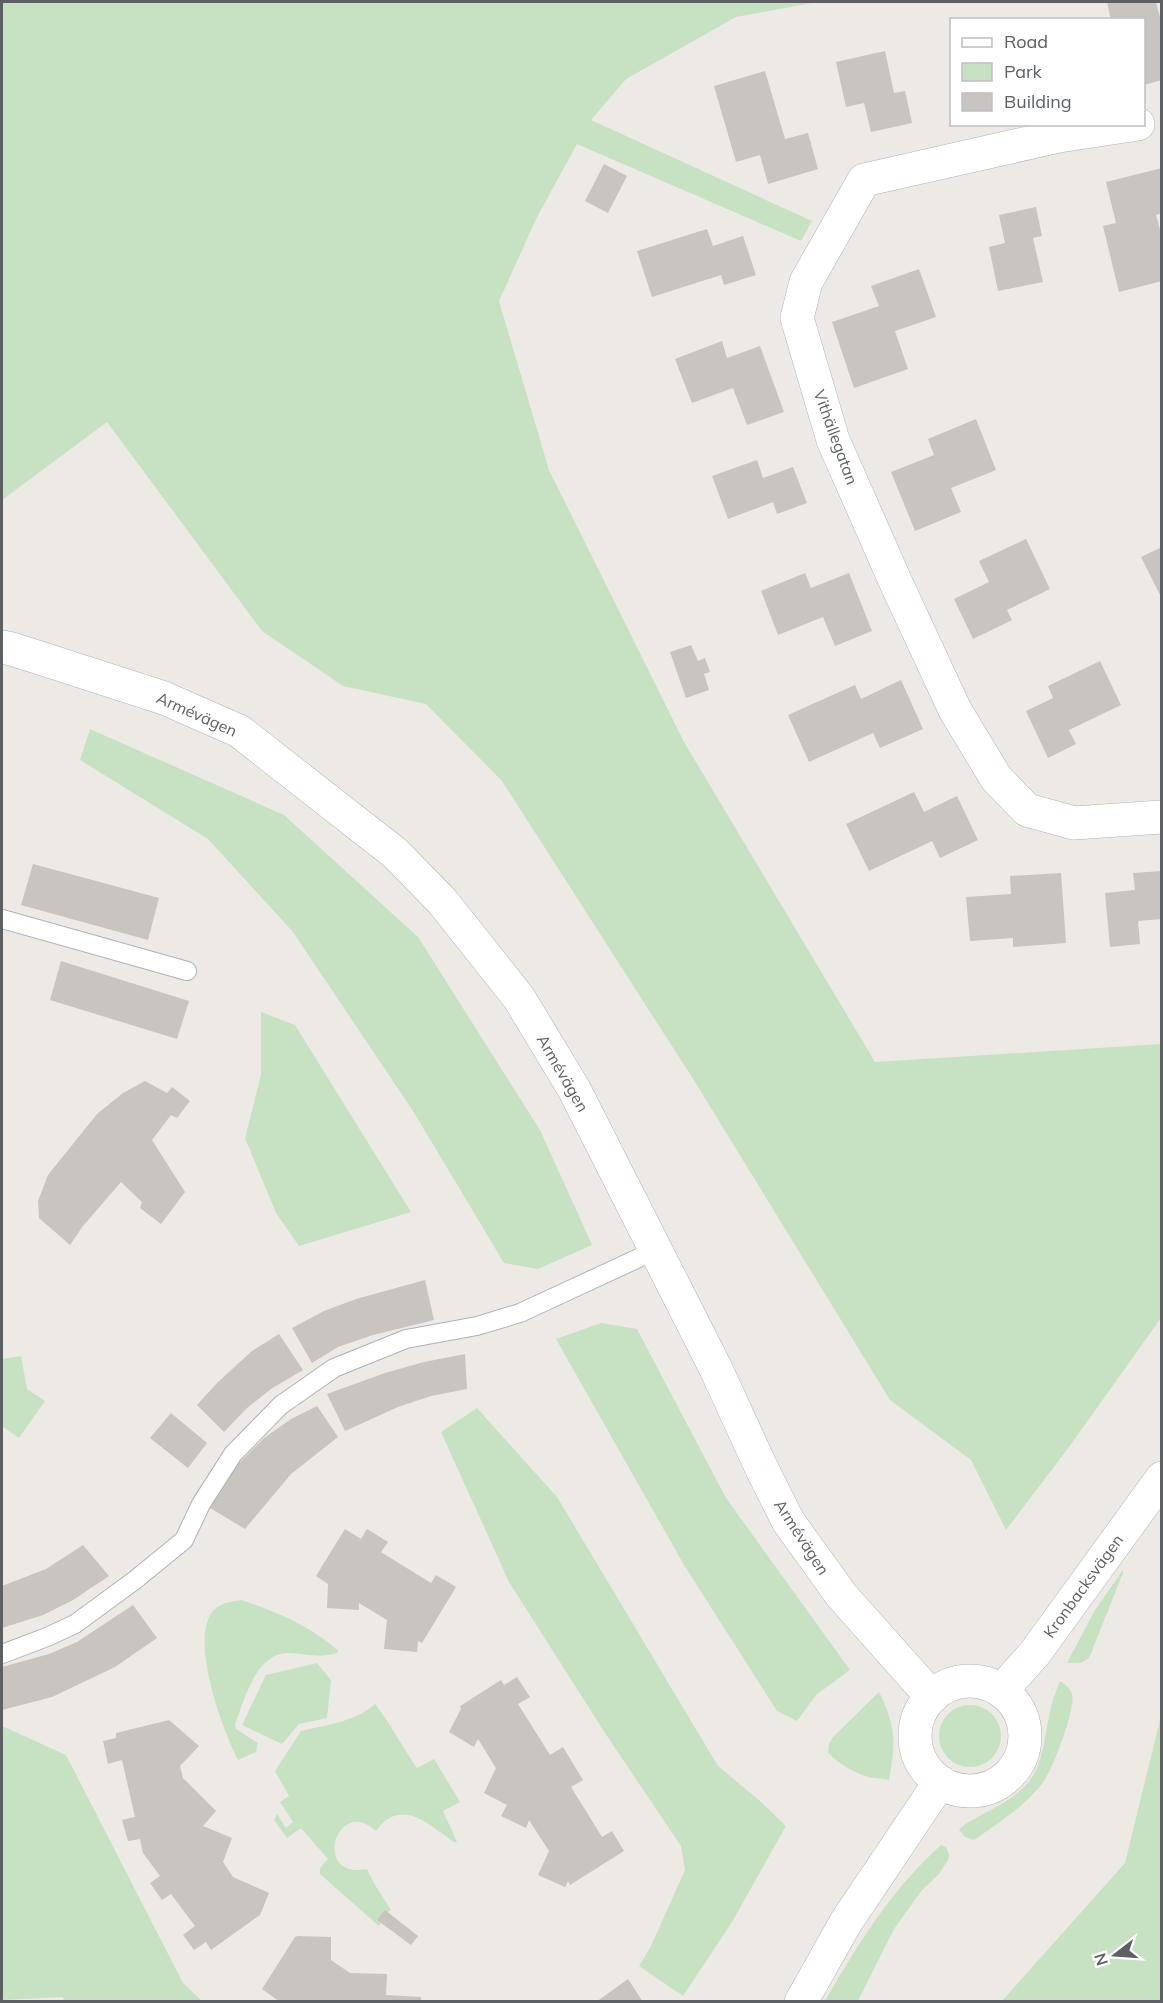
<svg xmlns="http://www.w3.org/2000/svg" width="1163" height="2003" viewBox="0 0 1163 2003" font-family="Mulish,sans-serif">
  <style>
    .green { fill: #c7e2c2 }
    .building { fill: #c8c4c0 }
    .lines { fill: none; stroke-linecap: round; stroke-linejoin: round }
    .lane-casing { stroke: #afb2b5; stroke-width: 20 }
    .street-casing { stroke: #afb2b5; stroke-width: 34 }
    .secondary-casing { stroke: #b0b4b7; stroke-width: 34 }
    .lane { stroke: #fff; stroke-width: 18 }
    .street { stroke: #fff; stroke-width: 33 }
    .secondary { stroke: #fff; stroke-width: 33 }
    .labels { text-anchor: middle; stroke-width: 6; stroke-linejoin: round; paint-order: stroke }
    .street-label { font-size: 16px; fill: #5c6063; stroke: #fff }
  </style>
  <rect width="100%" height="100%" fill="#ede9e4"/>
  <!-- green -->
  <g class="green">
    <polygon points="2,2 817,2 736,17 626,79 591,120 812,221 801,241 577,144 537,217 499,301 549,470 684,742 875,1062 1161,1044 1161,1318 1069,1447 1006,1530 971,1460 890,1400 695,1082 502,781 426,704 343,686 262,631 107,422 2,500"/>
    <polygon points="90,729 284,815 418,937 540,1130 592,1245 538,1269 504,1263 413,1111 293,932 208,839 80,760"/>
    <polygon points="261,1012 295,1025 411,1212 299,1246 276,1213 245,1138 261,1075"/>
    <polygon points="601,1323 637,1329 726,1498 850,1670 816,1695 797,1721 777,1711 684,1565 556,1339"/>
    <polygon points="21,1356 27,1389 45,1401 19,1438 2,1426 2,1359"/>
    <polygon points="477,1408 557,1497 718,1766 760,1801 786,1826 732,1922 683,1996 639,1966 650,1948 685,1870 681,1846 605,1733 509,1582 441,1432"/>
    <polygon points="1123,1570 1123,1573 1089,1658 1081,1663 1067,1663 1095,1610"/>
    <path d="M 241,1600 C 280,1613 306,1624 338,1650 L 337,1653 C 317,1659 306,1653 287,1653 C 255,1655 245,1699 235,1724 L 236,1729 L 258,1743 L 256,1752 L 238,1760 C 223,1731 187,1635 215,1609 C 223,1602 231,1602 241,1600 Z"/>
    <polygon points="317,1663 331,1680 327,1718 299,1724 282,1744 242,1725 266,1675"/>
    <path d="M 1060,1681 C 1066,1685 1070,1688 1072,1694 C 1076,1709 1053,1768 1044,1781 C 1027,1805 998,1823 974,1840 L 965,1837 L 959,1830 L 964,1825 C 985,1812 1011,1802 1027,1784 C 1043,1766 1044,1739 1049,1717 C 1051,1704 1055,1693 1060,1681 Z"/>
    <path d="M 879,1692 C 896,1726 896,1743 889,1780 C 883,1778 880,1779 874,1778 C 861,1777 836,1763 828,1752 L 829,1744 L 833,1737 Z"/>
    <path d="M 375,1704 C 391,1724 402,1747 417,1768 L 434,1759 L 460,1802 L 443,1811 L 457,1842 L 454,1842 C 429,1825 401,1796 376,1831 C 336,1795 311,1880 367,1869 L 375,1885 L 391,1910 L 378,1920 L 381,1923 L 379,1926 L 320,1874 L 320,1868 L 328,1859 L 301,1828 L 287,1838 L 274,1820 L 277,1814 L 286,1828 L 293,1822 L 280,1802 L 289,1796 L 275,1771 L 301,1731 C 326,1725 355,1722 375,1704 Z"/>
    <circle cx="970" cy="1736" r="31"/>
    <polygon points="1161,1716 1161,2001 1002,2001 1125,1863"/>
    <polygon points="2,1726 66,1755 183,1983 202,2001 64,2002 63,1997 2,2000"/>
    <path d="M 941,1845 L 946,1847 L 949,1854 L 949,1858 L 939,1874 L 922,1890 L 894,1929 L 858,2001 L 825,2001 C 858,1944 891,1890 941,1845 Z"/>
  </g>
  <!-- building -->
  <g class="building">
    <polygon points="1107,2 1156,2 1162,25 1162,80 1144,85 1144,20 1111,20"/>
    <polygon points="885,51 894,93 905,91 912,123 871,132 864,103 846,107 836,62"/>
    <polygon points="765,71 785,139 808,133 818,169 768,184 760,155 736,162 714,86"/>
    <polygon points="604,164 627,176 608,213 585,201"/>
    <polygon points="1162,168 1162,213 1156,215 1162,237 1162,281 1119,292 1103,226 1116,223 1106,182"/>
    <polygon points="1036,207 1042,236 1033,238 1043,282 998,291 989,247 1005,243 999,215"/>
    <polygon points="707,229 713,246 743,236 756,275 724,285 721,275 652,297 637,251"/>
    <polygon points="919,269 936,317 895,331 908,369 854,388 832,322 879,306 871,286"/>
    <polygon points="722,341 727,358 760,346 784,412 747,425 733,388 692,403 675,359"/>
    <polygon points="976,419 996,470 951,488 961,512 915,531 891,472 934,455 928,439"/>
    <polygon points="757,460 763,478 793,467 807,503 777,514 773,502 728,519 712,476"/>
    <polygon points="1026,539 1050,589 1007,610 1012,620 973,639 954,599 989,582 979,561"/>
    <polygon points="1162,547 1162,599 1141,557"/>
    <polygon points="805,573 811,588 849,573 872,631 835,646 823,617 778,635 761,591"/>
    <polygon points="691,645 698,661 705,658 710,672 704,674 709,690 686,698 670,652"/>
    <polygon points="1100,661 1121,705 1069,730 1076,744 1048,758 1026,711 1053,698 1048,686"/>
    <polygon points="901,680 923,729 880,748 873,733 809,762 788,715 855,685 861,699"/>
    <polygon points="914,792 924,812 957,796 978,840 940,858 932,841 869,871 846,824"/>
    <polygon points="33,864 159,898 148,940 21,905"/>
    <polygon points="1162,871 1162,919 1138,921 1140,944 1110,947 1105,893 1135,890 1133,873"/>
    <polygon points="1061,873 1066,943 1013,947 1013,938 970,941 966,897 1011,894 1010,876"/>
    <polygon points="61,961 189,1001 177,1039 50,1000"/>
    <polygon points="145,1081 167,1093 172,1087 190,1101 177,1118 171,1115 152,1140 185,1192 161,1224 140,1208 142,1202 121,1182 83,1226 70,1245 39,1218 38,1201 48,1175 97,1114 123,1093"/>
    <polygon points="425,1280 434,1320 373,1335 338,1347 312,1363 292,1328 324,1311 356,1299"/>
    <polygon points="279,1334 303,1370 271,1389 247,1408 224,1432 197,1405 218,1382 252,1351"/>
    <polygon points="465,1354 467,1389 431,1396 398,1407 345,1431 327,1394 385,1373 424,1362"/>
    <polygon points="317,1406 338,1437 291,1474 245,1529 210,1508 234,1468 264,1438 291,1419"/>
    <polygon points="171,1413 207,1443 188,1468 150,1438"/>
    <polygon points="345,1529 361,1539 367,1529 388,1542 381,1552 431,1583 436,1575 456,1587 422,1643 418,1641 417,1652 384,1649 387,1620 359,1603 359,1610 327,1608 328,1584 316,1576"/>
    <polygon points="83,1545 109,1576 73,1600 43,1615 2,1628 2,1586 46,1569"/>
    <polygon points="133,1605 157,1638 115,1667 52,1697 2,1710 2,1667 49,1654 77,1642"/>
    <polygon points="517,1677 530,1697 518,1704 550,1755 563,1747 583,1780 571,1787 602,1837 612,1831 624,1851 570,1885 568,1881 565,1887 538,1875 549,1851 529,1820 526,1828 501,1816 507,1805 484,1793 496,1768 478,1739 474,1747 449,1732 461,1709 460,1706 501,1680 504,1685"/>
    <polygon points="169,1720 199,1746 180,1766 183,1778 216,1811 203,1826 232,1838 223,1862 233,1877 269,1893 260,1915 211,1950 206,1942 194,1950 183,1935 195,1926 171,1894 162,1900 150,1883 160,1876 143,1853 140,1839 128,1841 122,1820 135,1817 122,1760 108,1764 103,1741 116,1738 116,1733"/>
    <polygon points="385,1910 418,1936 411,1945 377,1920"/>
    <polygon points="298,1936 331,1937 331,1960 350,1973 387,1974 386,1995 421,1997 421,2002 280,2002 262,1989 295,1937"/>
    <polygon points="628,1979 643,2002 596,2002"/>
  </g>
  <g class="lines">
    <!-- lane casing -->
    <g class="lane-casing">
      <g id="lane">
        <polyline points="2,919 187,971"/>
        <polyline points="2,1654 47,1637 75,1624 135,1580 184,1540 201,1504 233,1454 281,1405 334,1368 406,1339 477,1326 520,1313 656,1250"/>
      </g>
    </g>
    <!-- street casing -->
    <g class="street-casing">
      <g id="street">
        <polyline points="1138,124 1059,136 864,180 806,282 797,318 833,440 897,585 955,710 996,778 1027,810 1074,823 1162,817"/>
        <polyline points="2,647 12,649 164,698 239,731 395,853 442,901 519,998 574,1089 716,1369 761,1467 788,1521 842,1596 932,1697"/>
      </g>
    </g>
    <!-- secondary casing -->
    <g class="secondary-casing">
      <g id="secondary">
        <circle cx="970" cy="1736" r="55"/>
        <polyline points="1001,1691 1035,1653 1162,1478"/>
        <polyline points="801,2002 846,1922 940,1782"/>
      </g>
    </g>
    <!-- lane -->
    <use href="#lane" class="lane"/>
    <!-- street -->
    <use href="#street" class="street"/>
    <!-- secondary -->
    <use href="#secondary" class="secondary"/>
  </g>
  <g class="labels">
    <!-- street labels -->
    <g class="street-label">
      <text transform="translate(836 437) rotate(70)" y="6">Vithällegatan</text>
      <text transform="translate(197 714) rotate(24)" y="6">Armévägen</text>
      <text transform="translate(563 1073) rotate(60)" y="6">Armévägen</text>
      <text transform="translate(802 1537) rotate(57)" y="6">Armévägen</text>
      <text transform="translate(1083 1586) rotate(-54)" y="6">Kronbacksvägen</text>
    </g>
  </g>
  <!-- border -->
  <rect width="1163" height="2003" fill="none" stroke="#5c6063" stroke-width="6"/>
  <!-- legend -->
  <rect x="950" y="18" width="195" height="108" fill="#ffffff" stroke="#bebfc1" stroke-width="1.5"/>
  <rect x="962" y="38" width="30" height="9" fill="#ffffff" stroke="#bebfc1" stroke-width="1.5"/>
  <text x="1004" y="48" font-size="18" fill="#5c6063">Road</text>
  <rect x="962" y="63" width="30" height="18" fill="#c7e2c2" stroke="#bebfc1" stroke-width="1.5"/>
  <text x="1004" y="78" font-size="18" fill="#5c6063">Park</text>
  <rect x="962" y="93" width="30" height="18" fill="#c8c4c0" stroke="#bebfc1" stroke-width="1.5"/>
  <text x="1004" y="108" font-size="18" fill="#5c6063">Building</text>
  <!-- north arrow -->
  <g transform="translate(1115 1955) rotate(253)" stroke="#ffffff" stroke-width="4.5" paint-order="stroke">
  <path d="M0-4.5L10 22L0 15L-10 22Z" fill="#5c6063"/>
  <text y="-9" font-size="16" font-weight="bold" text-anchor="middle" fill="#5c6063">N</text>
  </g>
</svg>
